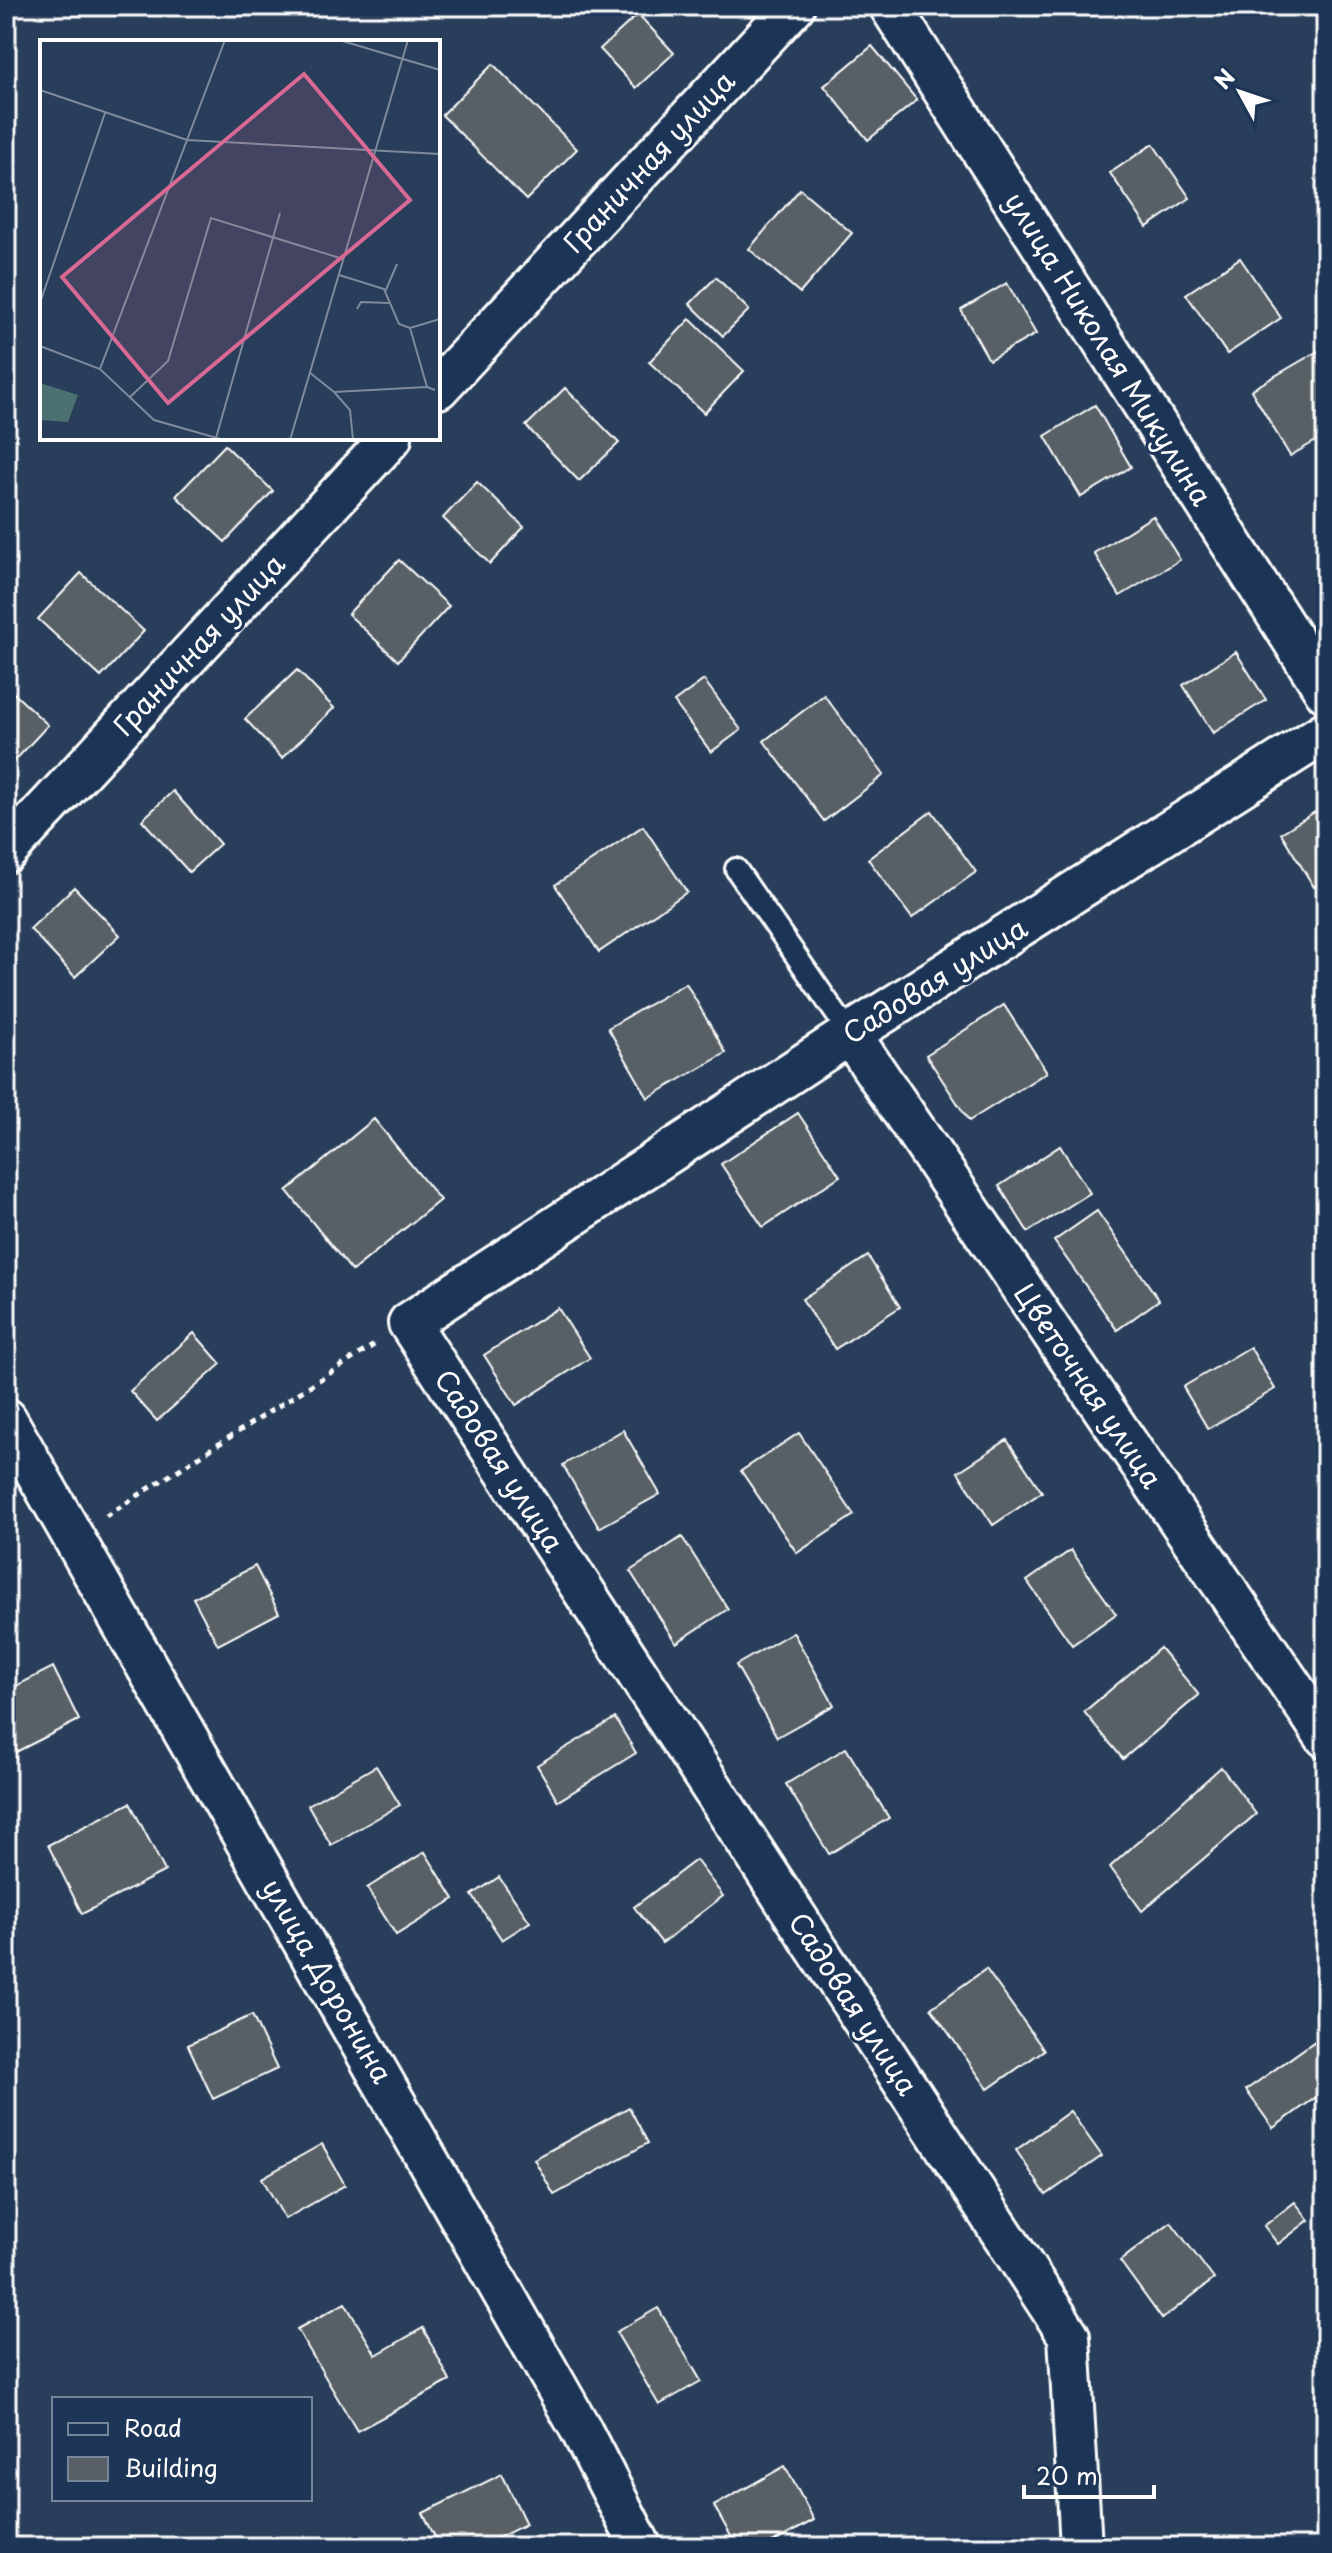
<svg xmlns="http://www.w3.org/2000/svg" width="1332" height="2553" viewBox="0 0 1332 2553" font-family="'Playpen Sans',sans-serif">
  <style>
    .building { fill: #596065; stroke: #fff; stroke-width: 2 }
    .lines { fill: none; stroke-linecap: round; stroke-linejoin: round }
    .service-casing { stroke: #fff; stroke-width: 26 }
    .minor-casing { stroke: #fff; stroke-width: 46 }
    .path { stroke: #fff; stroke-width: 5; stroke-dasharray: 6 6; stroke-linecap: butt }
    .service { stroke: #1d3557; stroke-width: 20 }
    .minor { stroke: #1d3557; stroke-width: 40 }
    .labels { text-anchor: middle; stroke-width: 6; stroke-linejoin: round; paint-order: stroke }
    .street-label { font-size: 28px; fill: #fff; stroke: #1d3557 }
    .inset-road { fill: none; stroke: #7f8b9c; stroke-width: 2 }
    .view { fill: #d76994; fill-opacity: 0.15; stroke: #d76994; stroke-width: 4 }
    .inset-edge { fill: none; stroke: #fff; stroke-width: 4 }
  </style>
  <rect width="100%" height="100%" fill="#293e5a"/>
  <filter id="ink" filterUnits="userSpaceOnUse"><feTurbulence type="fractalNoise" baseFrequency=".0125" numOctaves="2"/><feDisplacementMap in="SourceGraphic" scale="16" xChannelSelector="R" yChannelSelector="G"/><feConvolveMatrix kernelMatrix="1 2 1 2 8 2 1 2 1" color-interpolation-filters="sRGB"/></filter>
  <g filter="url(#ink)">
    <!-- building -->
    <g class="building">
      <polygon points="638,14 674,53 636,88 600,49"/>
      <polygon points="872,46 917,100 868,140 824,86"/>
      <polygon points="493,64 577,149 526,200 442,115"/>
      <polygon points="1153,144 1190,198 1147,227 1110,173"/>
      <polygon points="800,189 852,233 800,293 749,249"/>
      <polygon points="1240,258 1281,318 1227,354 1186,294"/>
      <polygon points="716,277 749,310 723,336 690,304"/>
      <polygon points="1007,283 1036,334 989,360 961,310"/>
      <polygon points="690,319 744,371 704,413 649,362"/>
      <polygon points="1318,351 1326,365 1326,435 1290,456 1251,390"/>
      <polygon points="565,388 619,443 579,481 526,426"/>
      <polygon points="1095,405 1131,467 1081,497 1045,436"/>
      <polygon points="225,445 273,491 225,542 176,496"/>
      <polygon points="477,482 524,527 490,564 443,518"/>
      <polygon points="1153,516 1180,560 1120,596 1094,553"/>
      <polygon points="399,560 449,606 398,661 348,614"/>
      <polygon points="81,573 144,631 101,677 38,619"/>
      <polygon points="1236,652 1266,700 1213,733 1183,685"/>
      <polygon points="297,670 334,708 282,758 245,719"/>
      <polygon points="704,680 741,730 711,752 674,702"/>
      <polygon points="6,686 48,725 9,767 6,765"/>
      <polygon points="824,695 884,775 824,821 764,741"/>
      <polygon points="173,791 220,844 189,872 142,820"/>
      <polygon points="1326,805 1326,879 1314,887 1281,833"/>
      <polygon points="932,811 976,872 912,918 868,859"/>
      <polygon points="643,826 687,892 599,952 555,885"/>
      <polygon points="74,887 120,935 75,977 30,929"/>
      <polygon points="686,983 726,1053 648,1098 608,1028"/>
      <polygon points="1004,1005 1047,1072 969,1121 926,1055"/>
      <polygon points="798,1113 840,1176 763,1227 721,1164"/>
      <polygon points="374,1119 440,1200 352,1271 287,1191"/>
      <polygon points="1060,1146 1090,1193 1028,1232 999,1186"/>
      <polygon points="1097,1211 1159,1300 1117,1330 1054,1241"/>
      <polygon points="868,1256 900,1307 835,1349 802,1299"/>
      <polygon points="558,1308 590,1358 516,1405 484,1355"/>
      <polygon points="194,1333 221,1364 157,1421 130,1391"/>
      <polygon points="1250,1347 1275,1389 1208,1429 1183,1387"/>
      <polygon points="623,1430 660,1494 599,1528 563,1465"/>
      <polygon points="799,1433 854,1515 797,1553 741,1471"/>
      <polygon points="1007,1440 1042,1492 993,1525 958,1472"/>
      <polygon points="682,1537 728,1609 676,1643 630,1571"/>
      <polygon points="1071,1550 1116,1614 1072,1645 1027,1581"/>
      <polygon points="255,1566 279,1613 218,1645 193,1598"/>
      <polygon points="793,1632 834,1705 777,1737 736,1665"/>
      <polygon points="1160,1648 1199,1695 1123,1759 1084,1712"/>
      <polygon points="53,1667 79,1720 6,1757 6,1691"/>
      <polygon points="615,1718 636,1753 558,1801 537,1765"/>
      <polygon points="846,1748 889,1818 829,1854 786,1784"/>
      <polygon points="376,1766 400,1805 331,1845 308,1805"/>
      <polygon points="1221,1767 1256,1814 1142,1911 1110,1867"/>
      <polygon points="130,1803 165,1871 82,1914 48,1845"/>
      <polygon points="425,1852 454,1899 396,1935 367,1888"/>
      <polygon points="696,1860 723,1896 662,1943 634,1907"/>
      <polygon points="499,1877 530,1922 502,1940 472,1895"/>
      <polygon points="986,1969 1044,2050 988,2089 931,2008"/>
      <polygon points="252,2015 277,2069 213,2099 188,2045"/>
      <polygon points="1315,2041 1326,2056 1326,2090 1273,2128 1246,2090"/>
      <polygon points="629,2107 648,2143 554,2195 534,2159"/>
      <polygon points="1070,2111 1102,2156 1046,2195 1016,2150"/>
      <polygon points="322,2144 345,2185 285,2219 262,2178"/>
      <polygon points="1295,2202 1309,2220 1278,2244 1264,2226"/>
      <polygon points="1171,2222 1214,2279 1162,2319 1120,2261"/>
      <polygon points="345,2303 376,2355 423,2328 450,2381 357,2431 297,2329"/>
      <polygon points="658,2308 701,2381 659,2405 616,2332"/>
      <polygon points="785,2466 814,2520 765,2547 737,2547 714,2506"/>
      <polygon points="502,2474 526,2524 480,2547 440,2547 423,2513"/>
    </g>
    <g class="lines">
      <!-- service casing -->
      <g class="service-casing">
        <polyline id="service" points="736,869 850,1034"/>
      </g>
      <!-- minor casing -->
      <g class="minor-casing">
        <g id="minor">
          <polyline points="890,6 1326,692"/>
          <polyline points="438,388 794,6"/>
          <polyline points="6,852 391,438"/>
          <polyline points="850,1034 1326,1737"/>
          <polyline points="6,1419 580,2428 641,2547"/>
          <polyline points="1081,2547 1069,2336 409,1323 850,1034 1326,732"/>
        </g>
      </g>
      <!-- path -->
      <polyline class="path" points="106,1516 374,1345"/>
      <!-- service -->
      <use href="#service" class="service"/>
      <!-- minor -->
      <use href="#minor" class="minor"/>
    </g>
  </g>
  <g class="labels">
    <!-- street labels -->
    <g class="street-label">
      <text transform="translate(649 162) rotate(-47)" y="10">Граничная улица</text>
      <text transform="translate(1108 349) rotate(58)" y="10">улица Николая Микулина</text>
      <text transform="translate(199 645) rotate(-47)" y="10">Граничная улица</text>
      <text transform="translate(935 981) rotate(-32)" y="10">Садовая улица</text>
      <text transform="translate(1088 1386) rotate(56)" y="10">Цветочная улица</text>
      <text transform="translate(499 1461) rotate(57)" y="10">Садовая улица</text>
      <text transform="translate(327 1981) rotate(60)" y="10">улица Доронина</text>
      <text transform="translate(853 2004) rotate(57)" y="10">Садовая улица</text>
    </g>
  </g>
  <!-- overview -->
  <g transform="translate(40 40)">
    <rect width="400" height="400" fill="#293e5a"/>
    <path d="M 0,343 L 38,355 L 28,382 L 0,380 Z" fill="#4d7172"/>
    <path class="inset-road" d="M 299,0 L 400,30M 0,50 L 147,100 L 400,114M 299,235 L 344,249 L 359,284 L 370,288 L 400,279M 345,252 L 357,224M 0,263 L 65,73M 317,269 L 321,262 L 349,263M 370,288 L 387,347 L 395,350M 0,306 L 60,329 L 114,380 L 184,400M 60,329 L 185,0M 269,332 L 294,352 L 387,347M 294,352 L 310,370 L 313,400M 89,358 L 128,321 L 171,178 L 303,219M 176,398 L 240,173M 250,400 L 368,0"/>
    <path class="view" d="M 264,34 L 370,160 L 128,363 L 22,237 Z"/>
    <rect width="400" height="400" class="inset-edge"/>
  </g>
  <!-- margin -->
  <rect width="1332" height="2553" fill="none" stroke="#1d3557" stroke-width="32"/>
  <rect x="16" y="16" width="1300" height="2521" fill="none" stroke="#fff" stroke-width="3" filter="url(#ink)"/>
  <!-- legend -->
  <rect x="52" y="2397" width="260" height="104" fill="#1d3557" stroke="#77869a" stroke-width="2"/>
  <rect x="68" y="2423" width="40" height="12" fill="#1d3557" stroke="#77869a" stroke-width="2"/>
  <text x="124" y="2437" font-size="24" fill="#ffffff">Road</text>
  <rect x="68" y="2457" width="40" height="24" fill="#596065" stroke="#77869a" stroke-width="2"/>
  <text x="124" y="2477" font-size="24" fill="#ffffff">Building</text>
  <!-- north arrow -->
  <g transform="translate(1240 92) rotate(310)" stroke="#1d3557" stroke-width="6" paint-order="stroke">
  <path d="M0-6L14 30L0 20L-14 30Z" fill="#ffffff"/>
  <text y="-12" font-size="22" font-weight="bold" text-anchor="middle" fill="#ffffff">N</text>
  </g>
  <!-- scale -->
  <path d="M1024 2485v12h130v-12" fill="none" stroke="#ffffff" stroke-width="4"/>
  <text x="1036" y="2485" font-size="24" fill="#ffffff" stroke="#1d3557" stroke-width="6" paint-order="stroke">20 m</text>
</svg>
